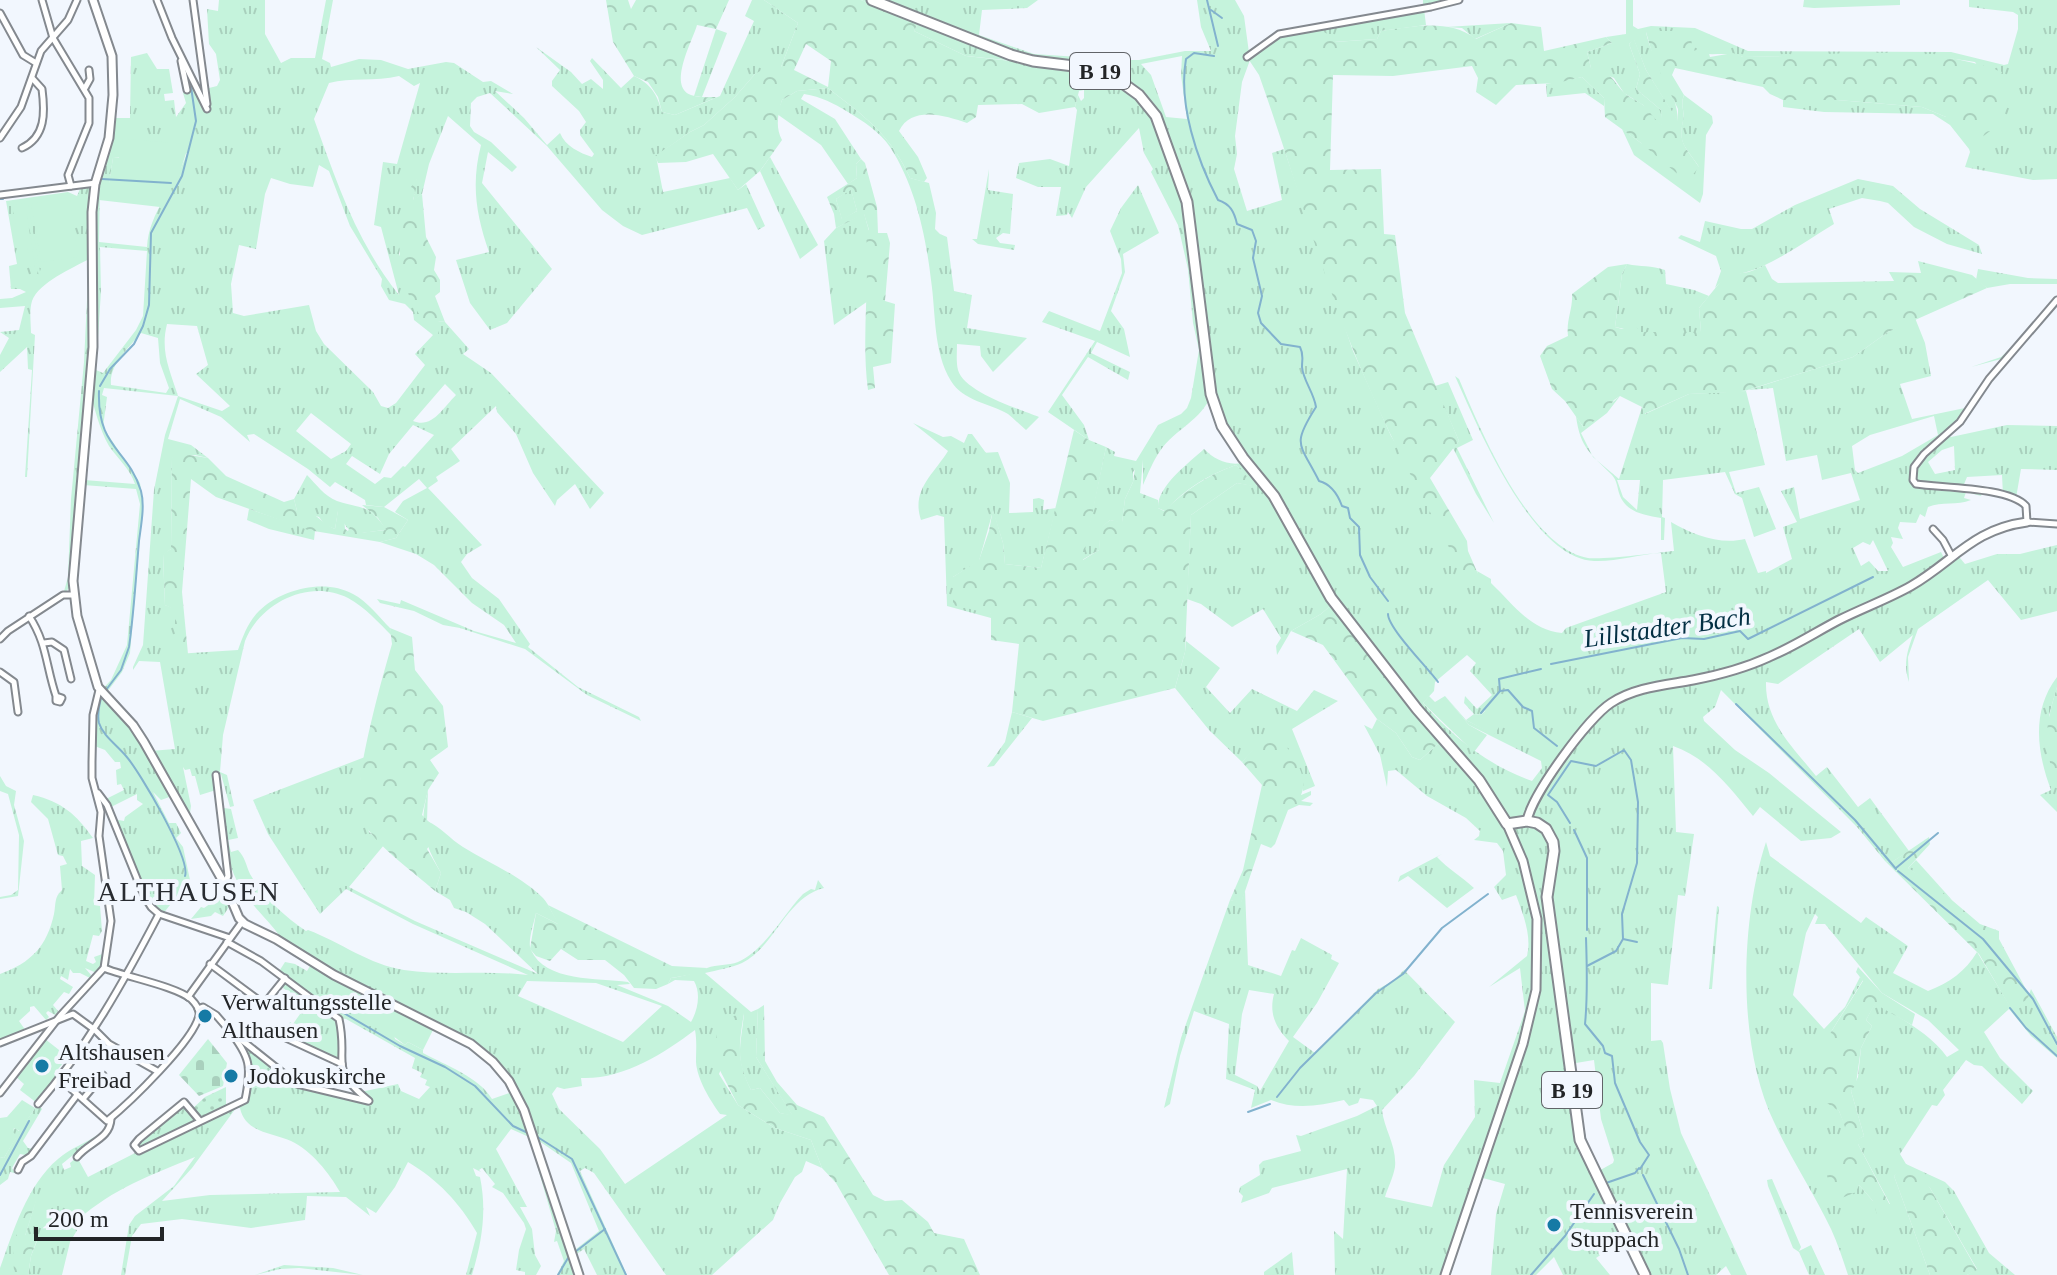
<svg xmlns="http://www.w3.org/2000/svg" width="2057" height="1275" viewBox="0 0 2057 1275" font-family="Georgia,serif">
  <style>
    .grass { fill: url(#grass-tufts); fill-rule: evenodd }
    .forest { fill: url(#forest-crowns); fill-rule: evenodd }
    .cemetery { fill: url(#cemetery-stones) }
    .park { fill: url(#park-dots) }
    .garden { fill: #c5f3dc }
    .lines { fill: none; stroke-linecap: round; stroke-linejoin: round }
    .stream { stroke: #82b2ce; stroke-width: 2 }
    .street-casing { stroke: #84898f; stroke-width: 9 }
    .secondary-casing { stroke: #84898f; stroke-width: 11 }
    .primary-casing { stroke: #84898f; stroke-width: 13 }
    .street { stroke: #fff; stroke-width: 5 }
    .secondary { stroke: #fff; stroke-width: 7 }
    .primary { stroke: #fff; stroke-width: 9 }
    .poi-dot { fill: #157aa5; stroke: #f2f7fe; stroke-width: 3 }
    .labels { text-anchor: middle; stroke-width: 8; stroke-linejoin: round; paint-order: stroke }
    .shield { fill: #f2f7fe; stroke: #616468; stroke-width: 2 }
    .shield-label { font-size: 22px; font-weight: bold; fill: #232527 }
    .poi-label { font-size: 24px; fill: #232527; stroke: #f2f7fe; text-anchor: start }
    .water-label { font-size: 26px; font-style: italic; fill: #032f43; stroke: #f2f7fe }
    .quarter-label { font-size: 28px; letter-spacing: 2px; fill: #282b30; stroke: #f2f7fe }
  </style>
  <defs>
    <pattern id="grass-tufts" width="24" height="20" patternUnits="userSpaceOnUse" patternTransform="scale(2)"><rect width="24" height="20" fill="#c5f3dc"/><path d="M3 7l-1-3M5 7V3M7 7l1-3M15 17l-1-3M17 17v-4M19 17l1-3" fill="none" stroke="#a9d0bd"/></pattern>
    <pattern id="forest-crowns" width="20" height="18" patternUnits="userSpaceOnUse" patternTransform="scale(2)"><rect width="20" height="18" fill="#c5f3dc"/><path d="M2 6a3 3 0 1 1 6 0M12 15a3 3 0 1 1 6 0" fill="none" stroke="#a9d0bd"/></pattern>
    <pattern id="cemetery-stones" width="16" height="16" patternUnits="userSpaceOnUse" patternTransform="scale(2)"><rect width="16" height="16" fill="#c5f3dc"/><path d="M2 7V4a2 2 0 0 1 4 0v3zM10 15v-3a2 2 0 0 1 4 0v3z" fill="#a9d0bd"/></pattern>
    <pattern id="park-dots" width="8" height="8" patternUnits="userSpaceOnUse" patternTransform="scale(2)"><rect width="8" height="8" fill="#c5f3dc"/><path d="M2 2h.1M6 6h.1" fill="none" stroke="#a9d0bd" stroke-width="1.8" stroke-linecap="round"/></pattern>
  </defs>
  <rect width="100%" height="100%" fill="#f2f7fe"/>
  <!-- grass -->
  <g class="grass">
    <path d="M 219,0 L 265,0 L 265,34 L 281,63 L 291,58 L 315,58 L 326,0 L 333,0 L 322,59 L 330,63 L 331,67 L 359,59 L 381,60 L 408,69 L 446,62 L 454,63 L 483,82 L 491,81 L 513,94 L 495,91 L 524,118 L 547,145 L 560,133 C 565,146 580,153 592,157 L 594,154 L 580,135 L 580,130 L 586,122 L 579,111 L 552,86 L 552,81 L 560,70 L 536,47 L 571,72 L 582,84 L 591,79 L 603,89 L 603,80 L 590,61 L 592,58 L 621,88 L 634,76 C 651,84 657,94 662,112 L 675,115 L 720,96 L 754,21 L 745,16 L 752,0 L 764,0 L 798,23 L 781,67 L 755,74 L 735,97 L 704,125 L 690,132 L 656,156 L 663,192 L 730,178 L 738,190 L 746,184 L 765,226 L 758,230 L 747,208 L 642,235 L 623,226 L 602,210 L 547,146 L 490,93 L 477,97 L 471,103 L 470,126 L 474,132 L 491,142 L 517,167 L 512,172 L 488,152 L 482,183 L 552,269 L 507,323 L 490,330 L 470,303 L 456,260 L 489,252 C 476,215 471,184 481,145 L 448,116 L 429,164 L 422,194 L 413,201 L 417,179 L 399,254 L 438,334 L 438,321 L 445,322 L 469,349 L 463,354 L 491,373 L 604,493 L 590,509 L 575,484 L 557,500 L 555,506 L 533,473 L 516,434 L 497,412 L 496,406 L 451,449 L 460,461 L 436,477 L 438,481 L 428,488 L 482,545 L 467,554 L 461,562 L 472,578 L 499,599 L 530,644 L 528,647 L 578,687 L 639,717 L 641,721 L 587,695 L 525,649 L 460,628 L 443,625 L 414,611 L 380,603 L 377,599 L 400,604 L 401,600 L 474,631 L 516,643 L 504,625 L 472,603 L 434,565 L 416,554 L 380,542 L 396,538 L 408,520 L 395,512 L 403,501 L 427,488 L 419,479 L 384,507 L 366,505 L 365,500 L 335,482 L 330,487 L 308,469 L 254,434 L 247,435 L 250,442 L 221,417 L 180,399 L 168,439 L 191,445 L 208,458 L 195,455 L 172,458 L 171,549 L 163,555 L 165,605 L 175,609 L 176,654 L 238,650 C 243,636 248,622 259,611 C 281,589 325,578 353,594 C 367,601 379,617 390,628 L 392,636 C 379,623 365,607 348,598 C 309,578 260,603 245,641 L 223,735 L 220,772 L 227,775 L 234,806 L 230,807 L 221,774 L 216,775 L 216,772 L 213,775 L 216,790 L 200,795 L 195,776 L 192,776 L 190,769 L 185,770 L 183,767 L 191,806 L 189,820 L 175,795 L 161,800 L 153,792 L 169,823 L 176,823 L 181,833 L 176,838 L 183,847 L 190,880 L 162,915 L 151,907 L 113,819 L 124,821 L 125,817 L 143,804 L 137,800 L 137,794 L 109,808 L 104,800 L 124,790 L 121,784 L 117,785 L 116,770 L 121,768 L 120,762 L 115,762 L 105,750 L 92,745 L 96,696 L 111,680 L 127,645 L 140,504 L 136,489 L 83,485 L 77,581 L 75,577 L 70,579 L 69,588 L 63,595 L 68,577 L 71,499 L 84,362 L 89,259 C 73,268 39,282 32,301 C 29,311 31,323 31,333 L 35,335 L 27,477 L 25,477 L 32,370 L 28,369 L 27,347 L 0,372 L 0,355 L 9,338 L 0,332 L 19,330 L 25,306 L 0,308 L 0,299 L 12,298 L 26,292 L 20,289 L 11,289 L 9,266 L 17,264 L 6,201 L 68,192 L 77,196 L 80,189 L 96,183 L 111,118 L 130,118 L 131,57 L 147,53 L 157,69 L 169,69 L 173,93 L 164,94 L 165,101 L 174,100 L 176,117 L 186,103 L 183,93 L 187,90 L 181,62 L 206,106 L 205,89 L 217,86 L 220,80 L 216,54 L 209,44 L 207,9 L 218,11 ZM 399,76 L 414,86 L 420,83 L 397,164 L 383,162 L 374,225 L 381,227 L 399,295 C 356,241 337,183 314,119 L 329,83 C 351,77 375,82 399,76 ZM 187,153 C 176,187 149,211 147,247 L 99,242 L 100,185 L 109,184 L 113,158 ZM 319,165 L 329,171 L 350,226 L 382,279 L 381,286 L 389,300 L 405,304 L 413,312 L 414,320 L 433,335 L 415,354 L 425,365 L 396,403 L 388,408 L 381,406 L 373,392 L 324,344 L 316,331 L 309,305 L 244,316 L 233,313 L 231,284 L 239,245 L 256,249 L 265,194 L 271,178 L 290,184 L 313,187 ZM 100,247 L 147,251 L 143,316 L 136,330 L 103,373 L 96,370 L 101,291 ZM 167,324 L 197,326 L 208,365 L 196,374 L 230,406 L 222,411 L 178,396 C 170,370 160,352 167,324 ZM 141,333 L 158,338 L 160,363 L 169,388 L 166,393 L 111,385 C 109,365 128,349 141,333 ZM 445,384 L 456,395 C 443,408 432,429 413,421 ZM 104,388 L 178,396 L 165,435 L 154,490 L 143,645 L 133,667 L 133,670 L 139,661 L 160,662 L 175,749 L 150,751 L 134,725 L 104,696 L 122,672 L 130,653 L 143,503 L 140,483 L 103,427 L 107,397 L 102,395 ZM 89,390 C 95,408 99,429 109,446 C 118,459 130,469 135,484 L 84,480 ZM 311,413 L 351,444 L 346,451 L 331,459 L 296,431 ZM 413,425 L 434,435 L 405,467 L 403,466 L 391,478 L 384,477 L 375,484 L 346,464 L 352,456 L 380,474 L 389,454 Z"/>
    <path d="M 861,0 L 1038,0 L 1027,8 L 982,10 L 979,35 L 1034,54 L 1123,60 L 1139,60 L 1185,51 L 1211,51 L 1201,27 L 1197,0 L 1235,0 L 1244,16 L 1250,60 L 1242,82 L 1235,136 L 1237,154 L 1234,169 L 1247,211 L 1282,200 L 1272,153 L 1284,149 L 1353,351 L 1391,436 L 1478,574 L 1477,571 L 1491,579 L 1491,583 C 1513,604 1530,630 1562,633 L 1566,628 L 1666,592 L 1661,553 C 1639,554 1616,562 1594,561 C 1532,559 1477,425 1455,376 L 1459,379 C 1480,429 1529,548 1588,558 C 1604,560 1655,553 1674,551 L 1671,522 C 1693,535 1720,545 1745,539 L 1758,573 L 1766,571 L 1766,573 L 1792,559 L 1783,527 L 1797,522 L 1781,491 L 1794,487 L 1800,519 L 1860,500 L 1851,473 L 1822,480 L 1817,455 L 1786,461 L 1773,388 L 1748,390 L 1853,357 L 1888,332 L 1915,318 L 1925,343 L 1931,376 L 1900,384 L 1912,419 L 1965,408 L 1969,407 L 2001,359 L 1971,367 L 2001,357 L 2032,328 L 2004,360 L 1948,435 L 1951,437 L 2007,425 L 2057,426 L 2057,470 L 2021,469 L 2016,498 L 2003,495 L 2002,475 L 1967,477 L 1962,489 L 1983,491 L 1981,496 L 1966,492 L 1964,498 L 1971,500 C 1957,506 1942,501 1928,507 L 1925,517 L 1920,514 L 1916,523 L 1900,522 L 1898,528 L 1903,539 L 1891,537 L 1893,543 L 1891,547 L 1903,567 L 1941,552 L 1945,560 L 1955,552 L 1965,564 L 1997,554 L 2020,554 L 2057,545 L 2057,611 L 2021,620 L 1988,580 L 1918,629 L 1908,657 L 1909,682 C 1903,665 1907,652 1913,635 L 1880,662 L 1859,629 L 1778,684 L 1766,682 C 1765,722 1793,747 1816,776 L 1827,767 L 1858,807 L 1870,798 L 1909,851 L 1892,862 L 1885,861 L 1857,827 L 1721,690 L 1715,707 L 1703,717 L 1704,721 L 1735,750 L 1769,773 L 1841,832 L 1831,838 L 1801,841 L 1760,807 L 1753,816 C 1730,788 1708,758 1673,746 L 1676,832 L 1694,834 L 1685,896 L 1678,895 L 1668,985 L 1651,983 L 1651,1041 L 1661,1040 L 1663,1043 L 1670,1089 L 1681,1133 L 1747,1275 L 1731,1275 L 1726,1266 L 1716,1275 L 1645,1275 L 1626,1238 L 1596,1258 L 1610,1275 L 1563,1275 L 1554,1257 L 1536,1275 L 1491,1275 L 1496,1214 L 1505,1184 L 1483,1178 L 1449,1275 L 1335,1275 L 1334,1231 L 1343,1239 L 1347,1169 L 1272,1188 L 1269,1193 L 1241,1203 L 1243,1196 L 1239,1192 L 1240,1187 L 1260,1175 L 1259,1165 L 1263,1161 L 1301,1151 L 1296,1135 L 1301,1136 L 1357,1116 L 1377,1106 L 1373,1100 L 1360,1098 L 1358,1103 L 1349,1106 L 1344,1100 C 1319,1106 1295,1110 1271,1100 L 1251,1108 L 1255,1090 L 1226,1079 L 1229,1024 L 1194,1011 L 1180,1056 L 1170,1104 L 1164,1108 L 1181,1038 L 1230,900 L 1241,902 L 1245,890 L 1248,965 L 1281,976 L 1292,950 L 1295,951 L 1301,938 L 1332,955 L 1331,959 L 1339,963 L 1317,1003 L 1293,1037 L 1315,1053 L 1378,989 L 1393,981 L 1404,970 L 1408,969 L 1406,972 L 1455,1022 L 1414,1076 L 1382,1110 C 1384,1129 1397,1146 1395,1167 C 1393,1178 1388,1187 1385,1197 L 1432,1207 L 1444,1165 L 1475,1117 L 1474,1080 L 1500,1083 L 1525,1011 L 1520,968 L 1489,987 L 1527,956 C 1532,936 1523,914 1516,895 L 1502,900 L 1494,887 L 1506,875 L 1503,851 L 1497,843 L 1474,840 L 1479,836 L 1480,831 L 1466,818 L 1427,796 L 1396,770 L 1388,771 L 1387,787 L 1380,755 L 1364,725 L 1372,729 L 1377,719 L 1396,733 L 1412,757 L 1420,760 L 1439,743 L 1449,749 L 1329,603 L 1329,607 L 1321,614 L 1291,631 L 1277,655 L 1276,646 L 1281,638 L 1263,609 L 1232,627 L 1201,604 L 1187,599 L 1191,515 L 1237,483 L 1255,486 L 1236,465 C 1207,475 1185,489 1165,511 L 1158,508 C 1157,486 1189,463 1204,449 C 1215,460 1230,467 1246,462 L 1211,395 C 1202,420 1175,429 1160,451 C 1153,461 1148,474 1143,485 L 1143,460 L 1133,472 L 1133,482 L 1125,499 L 1122,523 L 1110,520 L 1101,528 L 1099,550 L 1082,560 L 1106,447 L 1115,452 L 1114,456 L 1136,461 L 1158,425 L 1181,414 L 1187,408 L 1191,398 L 1199,350 L 1193,323 L 1188,269 L 1178,225 L 1151,172 L 1153,169 L 1144,153 L 1139,128 L 1086,187 L 1072,218 L 1068,212 L 1067,215 L 1056,216 L 1061,187 L 1038,187 L 1016,178 L 1019,163 L 1050,159 L 1069,166 L 1077,110 L 1075,107 L 1078,95 L 1081,101 L 1084,98 L 1084,90 L 1079,91 L 1090,83 L 1037,63 L 966,56 L 914,31 L 918,23 ZM 1182,56 L 1181,75 L 1187,119 L 1166,117 L 1151,75 L 1141,64 ZM 1934,416 L 1938,435 L 1902,456 L 1858,473 L 1855,470 L 1852,446 L 1870,435 ZM 1954,446 L 1955,470 L 1935,474 L 1928,462 L 1942,450 ZM 1873,540 L 1888,571 L 1878,571 L 1869,561 L 1861,566 L 1853,548 L 1863,542 L 1870,545 ZM 1467,655 L 1476,663 L 1470,671 L 1492,695 L 1477,709 L 1465,696 L 1464,703 L 1474,714 L 1481,715 L 1485,710 L 1494,734 L 1466,720 L 1445,696 L 1469,725 L 1541,761 L 1542,768 L 1532,781 C 1488,765 1455,739 1423,703 L 1434,691 L 1435,682 ZM 1249,990 L 1274,994 C 1269,1013 1275,1027 1289,1041 L 1260,1091 L 1257,1086 L 1235,1075 L 1242,1014 ZM 1594,1060 L 1601,1119 L 1614,1160 L 1613,1163 L 1595,1173 L 1578,1129 L 1570,1064 Z"/>
    <polygon points="1423,0 1459,0 1424,9 1426,25 1381,31 1377,39 1334,42 1313,27 1423,8"/>
    <path d="M 1626,0 L 1633,0 L 1633,26 L 1638,29 L 1651,26 L 1695,28 L 1748,51 L 1951,52 L 2004,65 L 2008,64 L 2018,29 L 2018,15 L 2013,12 L 1969,7 L 1969,0 L 2057,0 L 2057,179 L 2033,180 L 1965,167 L 1970,152 L 1969,149 L 1950,125 L 1933,114 L 1824,112 L 1783,107 L 1783,100 L 1837,100 L 1922,107 L 1946,117 L 1995,90 L 1975,62 C 1898,49 1820,57 1743,57 C 1727,51 1711,57 1693,52 L 1689,42 L 1646,32 C 1652,63 1678,90 1678,122 L 1646,70 L 1634,40 L 1629,44 L 1640,74 L 1636,89 L 1661,110 L 1663,126 L 1651,118 L 1643,105 L 1624,93 L 1614,78 L 1591,68 L 1587,52 L 1612,43 L 1606,37 L 1626,34 Z"/>
    <polygon points="1511,23 1475,39 1462,28 1446,27"/>
    <polygon points="716,29 727,33 702,97 694,96"/>
    <polygon points="1582,77 1604,98 1604,106 1585,93 1547,97 1546,84"/>
    <path d="M 828,88 C 864,116 891,135 910,178 L 929,183 L 936,213 L 935,229 L 940,234 L 947,237 L 954,291 L 972,295 L 967,328 L 1027,338 L 993,372 L 981,356 L 980,346 L 957,344 C 957,352 956,362 958,370 C 964,392 1019,409 1039,417 L 1026,430 C 1020,425 1014,419 1008,414 C 989,403 963,401 951,381 C 933,351 936,314 931,280 C 926,236 915,185 890,147 C 880,132 863,121 848,112 C 833,103 822,97 804,94 L 801,99 L 835,119 L 861,159 L 856,164 L 857,178 L 848,184 L 821,145 L 777,114 L 782,100 L 797,91 Z"/>
    <path d="M 1684,95 L 1712,116 L 1713,123 L 1706,135 L 1703,194 L 1700,203 L 1634,155 L 1622,129 L 1641,143 L 1699,167 C 1685,145 1678,145 1683,120 C 1685,111 1680,105 1684,95 Z"/>
    <polygon points="770,157 818,245 800,259 760,171"/>
    <polygon points="989,169 988,190 1013,194 1010,234 1003,233 996,238 1000,243 1015,245 1014,250 978,244 972,239 977,239"/>
    <path d="M 1858,179 L 1893,186 L 1920,209 L 1979,245 L 1982,254 L 1947,244 L 1914,227 L 1888,203 L 1880,201 L 1862,198 L 1829,209 L 1834,224 C 1811,238 1790,253 1765,265 C 1747,275 1729,272 1715,288 L 1721,271 L 1716,256 L 1678,238 L 1681,235 L 1700,242 L 1705,221 L 1741,229 L 1752,229 L 1795,205 Z"/>
    <polygon points="1138,185 1159,233 1123,254 1125,272 1111,311 1124,329 1130,357 1097,342 1091,353 1130,372 1128,380 1088,357 1062,395 1084,425 1089,440 1048,412 1095,341 1042,322 1049,311 1100,331 1122,273 1121,259 1110,231 1121,208"/>
    <polygon points="851,189 857,211 842,220 836,199"/>
    <polygon points="864,213 869,231 868,301 834,325 824,241 836,228"/>
    <path d="M 1627,264 C 1641,267 1651,265 1665,270 L 1666,284 L 1694,290 L 1709,296 L 1699,308 L 1701,332 L 1639,332 L 1615,327 L 1622,274 Z"/>
    <polygon points="1978,269 2028,278 2057,279 2057,284 2010,284 1987,288 1976,280"/>
    <polygon points="1448,382 1473,440 1457,448 1494,523 1476,494 1453,448 1459,441 1435,386"/>
    <path d="M 1746,391 L 1765,465 L 1729,472 L 1736,493 L 1759,487 L 1776,529 L 1754,537 L 1742,498 L 1735,494 L 1725,472 L 1663,480 L 1662,517 L 1665,518 L 1664,540 L 1661,540 L 1661,518 C 1643,515 1625,512 1619,493 C 1617,486 1617,481 1612,475 C 1591,454 1580,448 1576,416 L 1583,427 L 1620,396 L 1607,413 L 1581,433 L 1593,457 L 1619,479 L 1642,407 L 1645,414 L 1689,394 ZM 1617,480 L 1640,480 L 1637,510 L 1623,497 Z"/>
    <path d="M 913,423 L 943,437 L 951,436 L 964,443 L 968,434 L 972,434 L 986,453 L 982,453 L 998,452 L 1010,483 L 1009,513 L 1033,512 L 1033,499 L 1039,498 L 1044,500 L 1043,510 L 1056,508 L 1041,568 L 1005,564 L 1003,543 L 993,511 L 979,561 L 953,577 L 991,614 L 991,618 L 947,606 L 944,517 L 937,515 L 921,520 C 911,490 933,475 948,451 Z"/>
    <path d="M 307,475 C 316,484 324,496 337,501 C 365,510 367,503 387,530 C 359,531 351,543 338,511 L 335,529 L 325,525 L 319,517 L 297,511 L 294,499 Z"/>
    <polygon points="249,509 315,531 314,540 269,529 247,520"/>
    <path d="M 1186,641 L 1220,668 L 1206,687 L 1230,713 L 1252,689 L 1297,711 L 1314,690 L 1338,701 L 1292,729 L 1315,786 L 1303,791 C 1301,761 1291,758 1267,743 L 1259,744 L 1242,762 L 1209,730 L 1175,688 L 1185,652 Z"/>
    <path d="M 2057,677 L 2057,687 L 2049,715 L 2057,781 L 2057,812 L 2040,795 L 2051,790 C 2037,753 2031,711 2057,677 Z"/>
    <polygon points="1012,712 1032,718 994,766 987,767 1005,742"/>
    <path d="M 365,757 L 360,782 L 369,832 L 384,845 L 349,887 L 415,921 L 538,974 L 485,924 L 466,912 L 454,908 L 450,900 L 435,891 L 441,873 C 423,841 419,826 428,790 L 427,821 C 441,827 450,839 463,847 C 489,863 521,876 543,898 C 550,906 553,916 560,925 L 536,913 C 534,923 527,942 531,950 C 545,982 598,978 628,982 L 630,984 L 617,985 L 668,1006 L 691,1022 C 698,1010 701,993 694,981 L 675,980 L 668,984 L 671,978 C 685,976 695,973 707,968 C 717,964 728,966 738,962 C 765,950 783,915 803,894 L 811,889 L 815,890 L 818,880 L 824,888 C 786,897 775,947 742,963 C 731,968 717,970 705,973 L 751,1012 L 758,1009 L 756,1057 L 793,1116 L 780,1113 L 760,1088 L 751,1090 C 734,1057 741,1047 744,1013 L 719,1074 L 738,1105 L 775,1128 L 811,1140 L 822,1168 L 806,1161 L 802,1172 L 795,1177 L 780,1203 L 773,1220 L 712,1275 L 666,1275 L 594,1173 L 585,1168 L 580,1171 L 627,1275 L 597,1275 L 584,1249 L 572,1257 L 579,1275 L 557,1275 L 564,1261 L 557,1241 L 554,1242 L 556,1231 L 529,1137 L 511,1129 L 496,1149 L 527,1207 L 520,1207 L 532,1229 L 535,1255 L 541,1266 L 536,1275 L 525,1275 L 525,1272 L 516,1270 L 519,1250 L 526,1229 L 524,1223 L 503,1193 L 492,1187 L 495,1184 L 482,1168 L 479,1170 L 481,1172 L 473,1168 L 476,1176 L 480,1177 C 487,1211 482,1242 472,1275 L 466,1275 L 477,1233 C 459,1202 438,1180 408,1162 L 395,1187 L 376,1213 L 366,1207 L 370,1216 L 346,1197 L 307,1196 L 305,1220 L 251,1228 L 182,1219 L 141,1224 L 132,1236 L 125,1275 L 121,1275 L 129,1225 L 135,1216 L 174,1186 L 195,1157 C 153,1174 112,1189 78,1220 L 79,1227 L 70,1242 L 62,1275 L 28,1275 L 31,1256 L 37,1241 L 25,1236 L 37,1197 L 15,1267 L 14,1275 L 0,1275 L 0,1268 C 13,1232 27,1185 58,1159 C 70,1148 87,1143 100,1133 L 103,1137 L 78,1151 L 62,1164 L 64,1170 L 71,1167 L 70,1163 L 77,1157 L 88,1177 L 139,1151 L 134,1145 L 184,1102 L 200,1121 L 245,1100 L 250,1077 L 243,1041 L 297,1084 L 367,1101 L 356,1093 L 398,1084 L 401,1091 L 419,1099 L 430,1087 L 425,1085 L 427,1080 L 420,1077 L 422,1073 L 412,1068 L 415,1058 L 346,1019 L 340,1018 L 342,1064 L 286,1037 L 285,1032 L 290,1022 L 293,1024 L 300,1014 L 285,1002 L 289,998 L 299,1006 L 302,1002 L 283,988 L 284,979 L 278,973 L 285,962 L 295,964 L 307,971 L 310,966 L 276,939 L 281,938 C 271,923 258,912 248,898 C 224,867 223,833 220,795 L 224,808 L 231,809 L 238,838 L 228,840 L 231,852 L 238,850 C 245,857 246,865 250,874 C 264,898 283,915 306,931 L 308,930 C 340,942 370,965 404,970 C 445,976 487,970 528,975 L 413,924 L 346,889 L 320,914 L 268,834 L 253,800 ZM 527,981 L 596,983 L 662,1006 L 623,1042 L 518,996 ZM 388,1008 C 436,1028 485,1045 512,1092 L 492,1099 C 479,1077 445,1065 423,1053 L 423,1050 L 408,1042 L 405,1045 L 395,1039 ZM 695,1030 C 697,1041 696,1050 696,1062 C 697,1079 710,1100 720,1114 L 727,1115 L 625,1184 L 600,1149 L 559,1109 L 552,1094 L 557,1087 L 564,1089 L 582,1086 L 581,1078 C 622,1080 663,1054 695,1030 ZM 236,1108 L 240,1108 C 245,1133 273,1133 291,1141 C 312,1151 329,1173 340,1192 L 210,1195 L 162,1201 L 192,1168 ZM 539,1141 L 571,1163 L 599,1231 L 571,1253 L 537,1148 Z"/>
    <polygon points="0,776 6,786 16,791 14,805 24,841 18,896 0,899 0,897 11,895 18,890 19,835 8,794 0,791"/>
    <path d="M 33,795 C 62,802 76,814 93,838 L 81,841 L 82,866 L 95,875 L 94,905 L 100,906 L 102,931 L 99,936 L 93,935 L 86,961 L 93,964 L 96,962 L 94,957 L 108,952 L 99,974 L 85,968 L 91,975 L 90,978 L 80,973 L 73,973 L 70,969 L 68,980 L 61,976 L 60,979 L 73,987 L 69,994 L 64,992 L 53,1005 L 58,1011 L 55,1015 L 48,1011 L 46,1013 L 49,1017 L 46,1020 L 34,1006 L 30,1007 L 30,1011 L 19,1021 L 26,1031 L 0,1043 L 0,974 C 31,963 47,946 54,914 C 56,904 54,897 62,890 L 60,866 L 67,864 L 63,856 L 58,855 L 48,819 L 31,802 Z"/>
    <path d="M 1766,842 L 1770,856 L 1861,923 L 1866,917 L 1908,946 L 1893,973 L 1928,991 C 1949,983 1966,971 1977,952 L 2010,1006 L 2029,995 L 2031,989 L 2057,1037 L 2057,1058 L 2031,1036 L 2009,1009 L 1984,1032 L 2000,1058 L 2033,1091 L 2022,1104 L 1982,1066 L 1974,1065 L 1966,1060 L 1943,1090 L 1945,1095 L 1937,1106 L 1932,1105 L 1900,1154 L 1906,1164 L 1945,1182 L 1954,1191 L 1989,1253 L 2015,1275 L 1967,1275 L 1977,1269 L 1930,1188 L 1903,1169 L 1894,1176 L 1930,1275 L 1848,1275 C 1843,1260 1838,1244 1831,1229 C 1814,1193 1791,1159 1774,1122 C 1737,1045 1740,922 1766,842 ZM 1815,914 L 1818,917 L 1815,924 L 1825,924 L 1882,993 L 1928,1020 L 1959,1050 L 1947,1057 C 1930,1033 1900,1018 1875,1003 L 1866,1020 L 1872,1026 L 1861,1048 L 1858,1077 L 1851,1091 L 1864,1136 L 1852,1142 L 1839,1111 L 1833,1104 L 1831,1032 L 1863,980 L 1860,977 L 1845,1007 L 1824,1029 L 1793,995 L 1806,933 ZM 1858,1144 L 1890,1204 L 1873,1201 L 1859,1185 L 1855,1188 Z"/>
    <path d="M 1442,854 L 1437,857 C 1447,868 1462,877 1474,888 L 1447,908 L 1408,876 L 1398,882 L 1400,876 Z"/>
    <polygon points="1916,860 1952,900 1908,868"/>
    <polygon points="217,899 225,899 229,907 223,916 215,912 211,916 191,919 201,907 204,908"/>
    <polygon points="1717,906 1719,907 1712,989 1709,989"/>
    <polygon points="38,1104 42,1109 23,1141 28,1148 36,1149 31,1156 20,1154 12,1168 15,1173 10,1172 8,1179 0,1185 0,1157 4,1158 16,1137 12,1132 15,1128 19,1131"/>
    <polygon points="1772,1179 1801,1247 1799,1251 1811,1245 1825,1275 1809,1275 1799,1252 1793,1248 1768,1186 1767,1180"/>
    <polygon points="1292,1252 1294,1275 1264,1275 1264,1272"/>
    <polygon points="284,1265 333,1268 363,1275 299,1268 280,1269 255,1275"/>
  </g>
  <!-- forest -->
  <g class="forest">
    <path d="M 606,0 L 628,0 L 631,9 L 636,0 L 729,0 L 716,29 L 697,25 C 693,40 667,86 691,95 C 698,98 709,97 717,97 L 675,115 L 662,112 L 658,97 L 648,82 L 634,76 L 613,42 Z"/>
    <path d="M 764,0 L 861,0 L 918,23 L 914,31 L 966,56 L 1095,70 L 1090,83 L 1079,91 L 1075,107 L 1039,113 L 1022,104 L 978,105 L 976,117 L 967,123 C 946,116 912,105 899,131 L 918,157 L 927,178 L 924,182 L 910,178 C 891,135 864,116 828,88 L 797,91 L 782,100 C 778,114 775,127 782,140 L 760,171 L 738,190 L 713,154 L 686,162 L 658,163 L 655,156 L 690,132 L 704,125 L 735,97 L 755,74 L 767,67 L 781,67 L 798,23 ZM 806,44 L 831,61 L 828,87 L 794,70 Z"/>
    <path d="M 1511,23 L 1541,27 L 1544,51 L 1606,37 L 1612,43 L 1587,52 L 1591,68 C 1611,68 1614,85 1627,95 C 1632,99 1639,101 1644,106 C 1651,113 1654,119 1662,125 L 1661,110 L 1636,89 L 1640,74 L 1629,44 L 1634,39 L 1646,70 L 1678,121 L 1678,109 L 1654,60 L 1646,32 L 1651,31 L 1690,31 L 1693,51 L 1703,48 L 1708,50 L 1710,57 L 1733,53 L 1743,57 C 1827,57 1921,41 2002,72 L 1995,90 L 2006,97 L 2009,105 L 1994,128 L 1973,144 L 1946,117 L 1922,107 L 1837,100 L 1783,100 L 1770,94 L 1763,87 L 1675,68 L 1672,75 L 1684,95 C 1680,105 1685,111 1683,121 C 1678,144 1686,147 1699,167 L 1687,182 L 1641,143 L 1605,117 L 1604,98 L 1582,77 L 1557,83 L 1516,85 L 1496,105 L 1476,92 L 1478,78 L 1472,66 L 1393,76 L 1333,75 L 1330,170 L 1381,169 L 1384,234 L 1395,235 L 1405,313 L 1459,441 L 1430,478 L 1467,541 L 1468,551 L 1478,574 L 1470,586 C 1428,509 1386,432 1354,352 C 1317,261 1292,167 1259,75 L 1247,57 L 1279,34 L 1313,27 L 1334,37 L 1335,42 L 1377,39 L 1381,31 C 1413,27 1448,18 1476,39 Z"/>
    <path d="M 861,159 L 865,163 L 877,207 L 878,233 L 887,233 L 890,243 L 885,301 L 895,304 L 891,363 L 873,367 L 875,388 L 868,390 C 861,338 870,285 866,232 L 869,230 L 864,214 L 836,228 L 834,214 L 827,197 L 857,178 L 856,164 ZM 851,190 L 857,211 L 842,219 L 836,199 Z"/>
    <path d="M 419,177 L 413,200 L 422,194 L 426,237 L 436,257 L 434,270 L 440,280 L 440,292 L 435,296 L 445,322 L 438,321 L 438,336 C 406,306 397,271 400,228 C 401,219 400,205 404,197 C 408,190 414,183 419,177 Z"/>
    <path d="M 1918,261 L 1972,275 L 1987,288 L 1888,332 L 1853,357 L 1741,392 L 1689,394 L 1644,414 L 1642,407 L 1620,396 L 1614,400 L 1604,414 L 1584,428 L 1565,401 L 1552,389 L 1540,356 L 1547,346 L 1568,336 C 1566,320 1573,309 1572,294 L 1608,267 L 1627,264 L 1622,274 L 1615,327 L 1622,329 L 1635,325 L 1640,332 L 1701,332 L 1699,308 L 1722,280 L 1721,271 C 1738,276 1750,273 1765,265 L 1772,279 L 1778,283 L 1894,281 L 1889,272 L 1921,273 Z"/>
    <path d="M 1074,430 L 1089,440 L 1106,447 L 1083,560 L 1099,550 L 1100,528 L 1110,520 L 1122,522 L 1125,499 L 1133,482 L 1136,462 L 1143,460 L 1140,493 L 1158,500 L 1158,508 L 1164,511 C 1186,490 1207,475 1236,465 L 1257,487 L 1237,483 L 1191,515 L 1185,652 L 1175,688 L 1043,721 L 1012,712 L 1019,644 L 991,640 L 991,614 L 953,605 L 953,577 L 979,560 L 989,531 L 993,509 L 1003,543 L 1005,564 L 1041,568 Z"/>
    <path d="M 177,453 L 208,458 L 226,476 L 284,502 L 294,499 L 297,511 C 315,509 320,523 335,529 L 338,510 L 344,516 L 345,529 L 348,531 L 352,522 L 360,525 L 358,533 L 386,530 L 378,518 L 362,505 L 384,507 L 408,520 L 396,538 L 380,542 L 308,530 L 216,497 L 191,479 L 182,592 L 188,654 L 175,654 L 175,610 L 165,605 L 163,554 L 171,549 L 172,458 Z"/>
    <polygon points="1329,603 1413,704 1439,743 1420,760 1412,757 1396,733 1377,719 1323,645 1291,631 1321,614 1329,607"/>
    <path d="M 390,628 L 412,637 L 415,670 L 443,706 L 448,747 L 430,760 L 439,773 L 428,790 L 422,815 L 439,832 L 427,849 L 441,873 L 435,891 C 413,871 374,845 361,818 C 349,793 383,675 392,644 Z"/>
    <path d="M 2057,687 L 2057,781 L 2055,781 C 2043,741 2045,727 2057,687 Z"/>
    <path d="M 1279,737 C 1291,753 1310,775 1301,795 L 1311,791 L 1311,795 L 1301,801 L 1313,803 L 1310,806 L 1299,805 L 1288,810 L 1275,844 L 1271,848 L 1261,844 L 1241,903 L 1230,900 L 1243,870 L 1262,785 L 1242,762 L 1261,740 L 1267,743 Z"/>
    <polygon points="1929,837 1930,844 1908,868 1933,884 1980,924 1999,931 1999,939 2029,995 2027,1000 2010,1007 1979,954 1885,861 1892,862"/>
    <polygon points="548,905 672,966 707,968 700,973 671,978 668,984 656,989 634,988 624,975 605,960 578,960 561,949 550,961 536,956 530,949 536,913 558,924"/>
    <polygon points="1858,967 1882,993 1915,1014 1912,1025 1875,1004 1866,1020 1872,1026 1861,1048 1856,1084 1851,1091 1864,1136 1852,1143 1858,1144 1892,1209 1889,1215 1882,1217 1877,1215 1873,1201 1859,1185 1856,1192 1837,1200 1820,1159 1851,1143 1839,1111 1824,1101 1820,1066 1831,1032 1863,981 1856,972"/>
    <path d="M 764,1005 L 765,1061 L 777,1082 L 797,1105 L 824,1117 L 873,1195 L 885,1201 L 902,1200 L 928,1222 L 934,1233 L 964,1239 L 980,1275 L 889,1275 L 836,1183 L 822,1168 L 811,1140 L 775,1128 L 738,1105 L 714,1059 L 717,1032 L 734,1016 L 744,1013 C 739,1044 736,1060 751,1090 L 760,1088 L 780,1113 L 792,1115 L 756,1057 L 758,1009 Z"/>
    <polygon points="1906,1164 1930,1188 1977,1270 1967,1275 1930,1275 1894,1176"/>
    <polygon points="33,1193 37,1196 25,1235 37,1240 31,1256 28,1275 14,1275 13,1244"/>
  </g>
  <!-- cemetery -->
  <polygon class="cemetery" points="208,1039 227,1063 223,1086 199,1096 179,1075"/>
  <!-- park -->
  <polygon class="park" points="226,1087 226,1107 200,1120 192,1109 205,1097"/>
  <!-- garden -->
  <g class="garden">
    <polygon points="1804,0 1900,0 1900,5 1814,8 1803,7"/>
    <polygon points="123,139 189,144 179,175 160,207 99,200 100,184 109,183 113,158 119,158"/>
    <polygon points="70,197 78,257 41,262 31,204"/>
    <polygon points="28,203 41,277 39,277 26,210 37,279 33,280 27,246 20,246 12,205"/>
    <polygon points="1429,696 1435,702 1445,696 1469,725 1487,735 1474,752 1423,703"/>
    <polygon points="1486,710 1501,724 1494,735 1466,720 1474,714 1481,715"/>
    <polygon points="388,1007 434,1028 423,1050 408,1042 405,1045 376,1023"/>
    <polygon points="45,1039 68,1057 54,1074 59,1078 37,1103 20,1090 24,1084 15,1076"/>
    <polygon points="22,1100 35,1108 20,1131 14,1128 13,1132 17,1136 4,1158 0,1157 0,1118 7,1117"/>
    <polygon points="1551,1206 1572,1216 1562,1235 1541,1225"/>
  </g>
  <g class="lines">
    <!-- stream -->
    <g class="stream">
      <polyline points="1207,0 1218,46"/>
      <polyline points="1211,10 1222,18"/>
      <path d="M 1214,56 L 1194,53 L 1186,59 C 1178,104 1197,160 1218,200 C 1230,204 1234,211 1237,224 L 1252,230 L 1256,241 L 1253,258 L 1262,296 L 1258,313 L 1261,323 L 1281,344 L 1300,347 C 1304,355 1302,358 1302,367 C 1303,380 1314,393 1316,407 C 1291,446 1300,443 1319,481 C 1331,484 1338,495 1342,506 L 1348,508 L 1350,518 L 1359,527 L 1360,555 L 1370,577 L 1388,601"/>
      <polyline points="102,179 171,183"/>
      <polyline points="0,199 3,199"/>
      <polyline points="100,386 110,369 134,344 143,326 149,305 151,233 182,176 196,121 190,80"/>
      <path d="M 99,391 C 97,449 128,448 141,491 C 145,506 141,525 139,541 C 136,576 134,612 129,647 L 121,670 L 106,690"/>
      <path d="M 1388,614 C 1388,628 1427,667 1438,682"/>
      <polyline points="1551,664 1682,638 1704,639 1740,631 1748,639 1873,577"/>
      <polyline points="1500,691 1499,679 1541,669"/>
      <path d="M 101,698 C 99,706 97,715 99,723 C 103,736 117,745 126,756 C 140,772 191,859 185,876"/>
      <polyline points="1736,704 1855,820 1896,869"/>
      <polyline points="1481,713 1500,691 1508,690 1523,707 1532,711 1534,728 1557,746"/>
      <polyline points="1570,823 1557,802 1548,795 1571,761 1596,766 1624,750 1631,760 1638,802 1637,863 1622,914 1623,939 1616,951 1587,966"/>
      <polyline points="1574,830 1587,858 1587,930"/>
      <polyline points="1896,868 1938,833"/>
      <polyline points="1898,871 1983,939 2033,999 2057,1044"/>
      <path d="M 1586,938 C 1587,967 1588,995 1585,1024 L 1603,1046 L 1605,1053 L 1612,1056 L 1615,1083 L 1640,1142 L 1649,1155 L 1640,1169"/>
      <polyline points="1623,939 1637,942"/>
      <polyline points="325,1002 400,1046 445,1067 475,1086 513,1126 528,1133"/>
      <polyline points="2010,1008 2026,1028 2057,1056"/>
      <polyline points="1277,1097 1300,1068 1376,993 1403,974 1442,928 1488,894"/>
      <polyline points="1248,1112 1270,1104"/>
      <polyline points="1583,1129 1586,1142"/>
      <polyline points="536,1136 572,1159 626,1275"/>
      <polyline points="1580,1152 1591,1174"/>
      <polyline points="0,1175 29,1121"/>
      <polyline points="1643,1175 1679,1249 1688,1275"/>
      <polyline points="1606,1183 1635,1173 1639,1168"/>
      <polyline points="1632,1239 1639,1252"/>
      <polyline points="575,1252 605,1229"/>
      <polyline points="558,1275 568,1258"/>
      <polyline points="1531,1275 1565,1236 1594,1194"/>
    </g>
    <!-- street casing -->
    <g class="street-casing">
      <g id="street">
        <polyline points="42,0 53,38 89,98 89,123 68,175 71,186"/>
        <polyline points="157,0 172,38 207,109"/>
        <polyline points="193,0 207,104"/>
        <polyline points="0,13 23,55 36,63"/>
        <polyline points="1247,57 1279,34 1431,7 1459,0"/>
        <polyline points="181,61 187,90"/>
        <polyline points="85,88 90,79 89,70"/>
        <polyline points="0,138 21,107 41,51 68,20 77,0"/>
        <path d="M 22,148 C 46,137 45,112 42,89 L 32,78"/>
        <polyline points="0,195 96,183"/>
        <path d="M 2057,300 L 1989,379 L 1960,422 L 1924,454 L 1914,467 L 1913,480 L 1916,484 C 1943,488 2009,487 2026,506 L 2027,522 L 2057,524"/>
        <polyline points="1933,529 1943,540 1951,555"/>
        <path d="M 29,616 C 47,643 46,667 56,696 L 62,698 L 60,702 L 56,701 L 56,696"/>
        <polyline points="0,639 8,631 63,595 73,595"/>
        <polyline points="44,643 52,642 64,650 71,679"/>
        <polyline points="0,672 14,682 18,712"/>
        <polyline points="216,775 228,876 225,884"/>
        <polyline points="98,793 107,805 144,896 151,907 159,914 230,938"/>
        <path d="M 227,942 L 261,961 L 339,1019 C 349,1064 327,1067 369,1101"/>
        <polyline points="210,964 264,1004 285,978"/>
        <polyline points="188,997 242,922"/>
        <polyline points="198,1009 203,1007 216,1015 229,1030 297,1084 368,1101"/>
        <polyline points="275,1033 342,1064"/>
        <polyline points="0,1043 73,1014 95,1030 109,1044 157,1071"/>
        <path d="M 60,1079 L 107,1121 C 128,1104 195,1040 199,1015 C 200,1009 195,1003 191,999 C 175,986 126,977 104,968"/>
        <polyline points="0,1093 60,1016 104,968 111,921 99,836 101,812 92,778 92,762 93,715 99,690"/>
        <polyline points="83,1099 103,1075"/>
        <path d="M 38,1104 C 88,1046 124,981 159,914"/>
        <path d="M 200,1121 L 184,1102 L 139,1139 L 134,1145 L 139,1151 L 245,1100 C 252,1066 250,1057 229,1030"/>
        <path d="M 77,1157 C 89,1142 110,1139 111,1119"/>
        <polyline points="18,1170 22,1162 31,1156 77,1095"/>
      </g>
    </g>
    <!-- secondary casing -->
    <g class="secondary-casing">
      <g id="secondary">
        <polyline points="93,0 112,56 113,95 109,138 95,184 92,212 93,347 73,581 77,616 98,687 133,725 144,742 225,885 239,918 245,924 276,939 334,975 471,1044 493,1062 509,1081 524,1110 579,1275"/>
        <path d="M 1527,821 C 1532,794 1588,718 1611,703 C 1635,687 1666,685 1693,680 C 1719,675 1745,668 1769,657 C 1793,647 1816,632 1839,620 C 1863,608 1888,599 1911,586 C 1954,561 1973,529 2027,522"/>
        <polyline points="1445,1275 1523,1044 1536,990 1537,919 1523,861 1507,824"/>
      </g>
    </g>
    <!-- primary casing -->
    <g class="primary-casing">
      <polyline id="primary" points="872,0 1011,55 1033,61 1090,68 1110,74 1139,95 1156,116 1187,202 1211,394 1222,426 1243,458 1274,496 1331,598 1417,709 1479,780 1507,824 1527,821 1537,823 1546,829 1553,842 1554,851 1547,897 1580,1140 1645,1275"/>
    </g>
    <!-- street -->
    <use href="#street" class="street"/>
    <!-- secondary -->
    <use href="#secondary" class="secondary"/>
    <!-- primary -->
    <use href="#primary" class="primary"/>
  </g>
  <!-- markers -->
  <g class="poi-dot">
    <circle cx="205" cy="1016" r="8"/>
    <circle cx="42" cy="1066" r="8"/>
    <circle cx="231" cy="1076" r="8"/>
    <circle cx="1554" cy="1225" r="8"/>
  </g>
  <g class="labels">
    <!-- shield labels -->
    <g class="shield">
      <rect x="1070" y="53" width="60" height="36" rx="6"/>
      <rect x="1542" y="1072" width="60" height="36" rx="6"/>
    </g>
    <g class="shield-label">
      <text x="1100" y="79">B 19</text>
      <text x="1572" y="1098">B 19</text>
    </g>
    <!-- poi labels -->
    <g class="poi-label">
      <text x="221" y="1010">Verwaltungsstelle<tspan x="221" dy="28">Althausen</tspan></text>
      <text x="58" y="1060">Altshausen<tspan x="58" dy="28">Freibad</tspan></text>
      <text x="247" y="1084">Jodokuskirche</text>
      <text x="1570" y="1219">Tennisverein<tspan x="1570" dy="28">Stuppach</tspan></text>
    </g>
    <!-- water labels -->
    <g class="water-label">
      <text transform="translate(1667 627) rotate(-8)" y="9">Lillstadter Bach</text>
    </g>
    <!-- quarter labels -->
    <g class="quarter-label">
      <text x="189" y="901">ALTHAUSEN</text>
    </g>
  </g>
  <!-- scale -->
  <path d="M36 1227v12h126v-12" fill="none" stroke="#232527" stroke-width="4"/>
  <text x="48" y="1227" font-size="24" fill="#232527" stroke="#f2f7fe" stroke-width="6" paint-order="stroke">200 m</text>
</svg>
